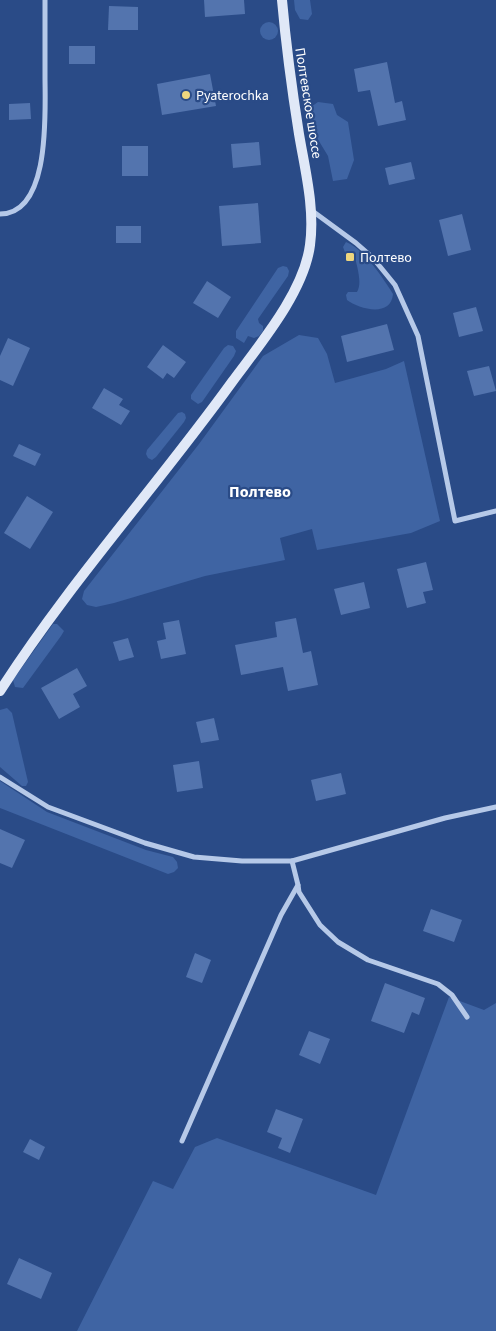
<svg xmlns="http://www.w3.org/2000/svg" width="496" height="1331" viewBox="0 0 496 1331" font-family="'Source Sans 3',sans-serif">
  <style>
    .green { fill: #3f64a3 }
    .building { fill: #5374ae }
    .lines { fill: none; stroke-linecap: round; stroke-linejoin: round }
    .street { stroke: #b6c9e8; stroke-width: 5 }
    .secondary { stroke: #e0e8f7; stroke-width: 10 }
    .poi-dot { fill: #eed67e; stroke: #2a4b87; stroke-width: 2 }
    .labels { text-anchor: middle; stroke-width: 4.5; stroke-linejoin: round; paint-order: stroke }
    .poi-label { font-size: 14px; fill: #fff; stroke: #2a4b87; text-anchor: start }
    .street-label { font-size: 14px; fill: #fff; stroke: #2a4b87 }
    .quarter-label { font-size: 16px; font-weight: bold; fill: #fff; stroke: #2a4b87 }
  </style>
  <rect width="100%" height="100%" fill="#2a4b87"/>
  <!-- green -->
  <g class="green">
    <polygon points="294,0 310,0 312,14 308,20 300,19 295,10"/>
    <circle cx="269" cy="31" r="9"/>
    <polygon points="318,102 333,104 337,115 348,122 354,160 347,179 333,181 328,156 311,128 308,109"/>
    <path d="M 346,242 C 364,249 383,278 393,294 C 391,318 359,309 347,300 L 346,295 L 348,292 L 357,292 C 363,282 356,264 354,253 L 346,255 L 343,247 Z"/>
    <polygon points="283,266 287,267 289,271 288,276 258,319 259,323 263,326 263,331 259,336 254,338 248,336 244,343 236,338 236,331 278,268"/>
    <polygon points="299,335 318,338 327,354 335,383 386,369 404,361 440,521 411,533 317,550 312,529 280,538 285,560 205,576 114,603 96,607 87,605 82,599 84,591 199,444 263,356"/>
    <polygon points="228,345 233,346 236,351 234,356 202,402 198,404 191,399 191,395 224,348"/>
    <polygon points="182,412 185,414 186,418 184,422 156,457 152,460 148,458 146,454 147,450 178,413"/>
    <polygon points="53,624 57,624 64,631 61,636 23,688 15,687 13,680"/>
    <polygon points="7,708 12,713 28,782 26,786 22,786 0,767 0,710"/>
    <polygon points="0,781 47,812 146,850 173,857 177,862 178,868 174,872 168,874 0,808"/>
    <polygon points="449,997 484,1010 496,1003 496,1331 77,1331 153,1181 173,1189 195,1147 217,1138 376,1195"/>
  </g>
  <!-- building -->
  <g class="building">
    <polygon points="204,0 244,0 245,14 205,17"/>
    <polygon points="109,6 138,7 138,30 108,30"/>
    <rect x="69" y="46" width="26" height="18"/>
    <polygon points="387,62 395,103 402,101 406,120 378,126 370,90 358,92 354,69"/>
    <polygon points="210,74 216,106 162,115 157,84"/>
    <polygon points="30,103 31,119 9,120 9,104"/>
    <polygon points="259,142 261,165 233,168 231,144"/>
    <rect x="122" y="146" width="26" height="30"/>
    <polygon points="411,162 415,179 389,185 385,168"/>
    <polygon points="258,203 261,243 222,246 219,206"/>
    <polygon points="462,214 471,250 448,256 439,220"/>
    <rect x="116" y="226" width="25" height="17"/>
    <polygon points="207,281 231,297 218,318 193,303"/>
    <polygon points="476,307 483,331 459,337 453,313"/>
    <polygon points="387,324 394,350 347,362 341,336"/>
    <polygon points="8,338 30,348 13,386 0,380 0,356"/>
    <polygon points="163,345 186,362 174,378 167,373 163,379 147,367"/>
    <polygon points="489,366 496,391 474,396 467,371"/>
    <polygon points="104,388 123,399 119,405 130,411 121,425 92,408"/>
    <polygon points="19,444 41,454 35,466 13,456"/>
    <polygon points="27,496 53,512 30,549 4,533"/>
    <polygon points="426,562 433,590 423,592 426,603 407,608 397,569"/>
    <polygon points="364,582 370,608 341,615 334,589"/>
    <polygon points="296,618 303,653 311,651 318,685 288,691 283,667 241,675 235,645 277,637 275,622"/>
    <polygon points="179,620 186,654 161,659 157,641 166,639 163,623"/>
    <polygon points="128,638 134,657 119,661 113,642"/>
    <polygon points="77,668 87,686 73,694 80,707 59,719 41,688"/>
    <polygon points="214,718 219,740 201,743 196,722"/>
    <polygon points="199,761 203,788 177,792 173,765"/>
    <polygon points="341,773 346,794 316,801 311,780"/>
    <polygon points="0,829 25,840 12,868 0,863"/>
    <polygon points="431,909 462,920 454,942 423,931"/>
    <polygon points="195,953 211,960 202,983 186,977"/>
    <polygon points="385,983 425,998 419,1015 412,1012 404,1033 371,1021"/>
    <polygon points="309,1031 330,1039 320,1064 299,1055"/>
    <polygon points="276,1109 303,1119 290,1153 278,1148 282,1138 267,1132"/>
    <polygon points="30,1139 45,1147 39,1160 23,1152"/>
    <polygon points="19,1258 52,1273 41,1299 7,1284"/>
  </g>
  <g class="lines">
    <!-- street -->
    <g class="street">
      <polyline points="311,210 356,243 373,258 395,285 418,336 455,521 496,511"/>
      <path d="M 0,214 C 51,214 45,111 45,77 C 45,51 45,26 45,0"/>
      <polyline points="0,777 48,807 145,843 194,857 242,861 292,861 445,818 496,807"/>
      <polyline points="298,885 299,892 320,925 338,942 368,960 438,984 452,995 467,1017"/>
      <polyline points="182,1141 281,915 298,885 292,861"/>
    </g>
    <!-- secondary -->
    <path class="secondary" d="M 0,691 C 69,583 157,486 232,382 C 260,344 304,292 310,245 C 315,208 305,170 299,134 C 292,90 286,45 282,0"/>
  </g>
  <!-- markers -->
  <g class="poi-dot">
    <circle cx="186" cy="95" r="5"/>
    <rect x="345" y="252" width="10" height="10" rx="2.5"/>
  </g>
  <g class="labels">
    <!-- poi labels -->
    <g class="poi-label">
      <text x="196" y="100">Pyaterochka</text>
      <text x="360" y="262">Полтево</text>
    </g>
    <!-- street labels -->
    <g class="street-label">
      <text transform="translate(309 103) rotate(81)" y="5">Полтевское шоссе</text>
    </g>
    <!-- quarter labels -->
    <g class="quarter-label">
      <text x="260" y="497">Полтево</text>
    </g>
  </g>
</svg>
